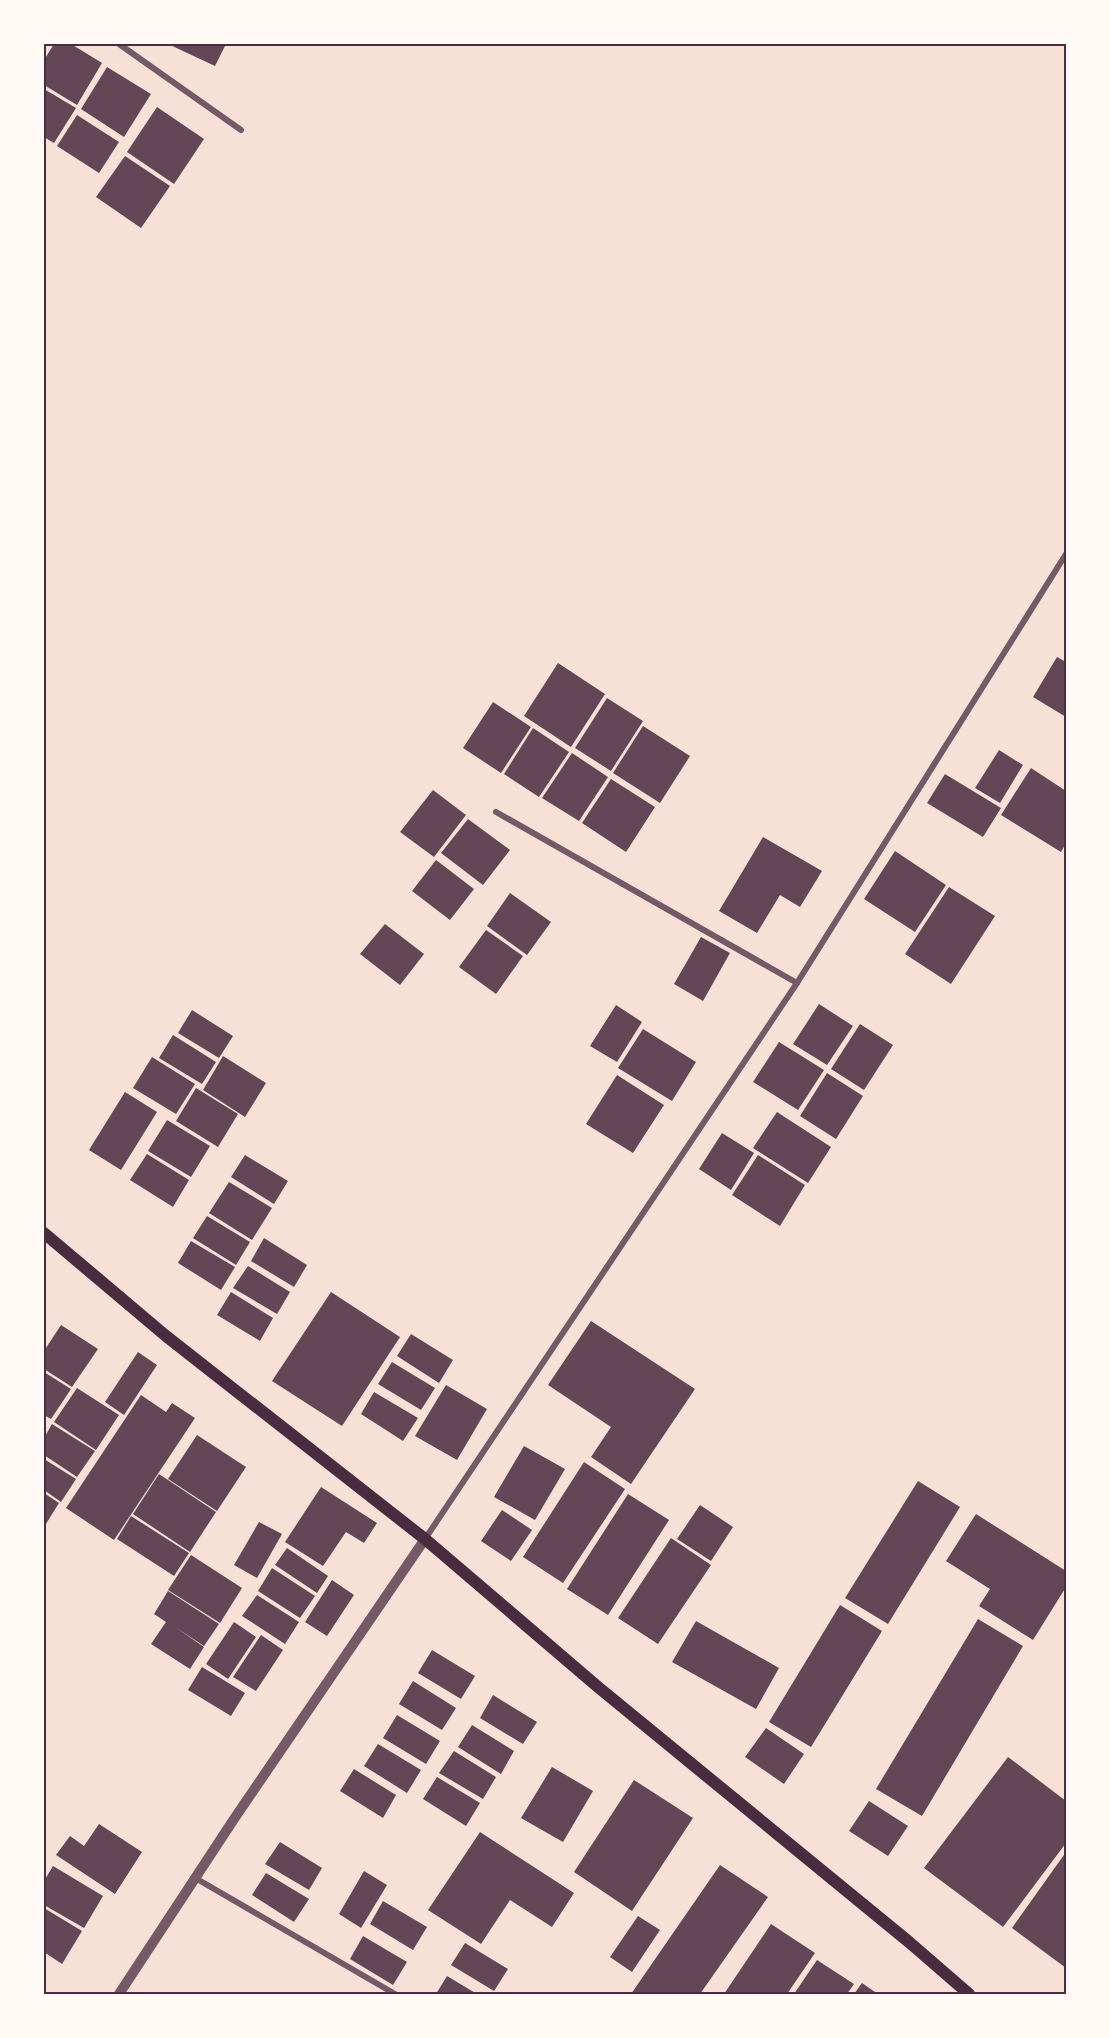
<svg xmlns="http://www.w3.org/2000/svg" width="1110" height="2038" viewBox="0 0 1110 2038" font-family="'Exo 2',sans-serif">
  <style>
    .building { fill: #644757 }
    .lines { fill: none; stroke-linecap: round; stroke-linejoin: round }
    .minor { stroke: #755966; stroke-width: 6 }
    .tertiary { stroke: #755966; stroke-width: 10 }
    .secondary { stroke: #4a2c40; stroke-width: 12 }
    .neatline { fill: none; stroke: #4a2c40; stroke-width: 2 }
  </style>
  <rect width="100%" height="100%" fill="#f7e1d7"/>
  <!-- building -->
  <g class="building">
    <polygon points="54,44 71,44 102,63 77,105 44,85 44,60"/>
    <polygon points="168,44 226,44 215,66"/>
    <polygon points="107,67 151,94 124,137 81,109"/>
    <polygon points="44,89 76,108 54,143 44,137"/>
    <polygon points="157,107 204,139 174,184 127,152"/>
    <polygon points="77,115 119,142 99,173 57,146"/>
    <polygon points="125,156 170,186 141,228 96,197"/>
    <polygon points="1057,657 1066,662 1066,717 1033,697"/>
    <polygon points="558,663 605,694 571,747 524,716"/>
    <polygon points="607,698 643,721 611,771 575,748"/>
    <polygon points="493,702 531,727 501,773 463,748"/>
    <polygon points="643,726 690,756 660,803 613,773"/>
    <polygon points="533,728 569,752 539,797 504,774"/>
    <polygon points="999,750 1023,765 1000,803 975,788"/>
    <polygon points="572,753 608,777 579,821 542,798"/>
    <polygon points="1031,768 1066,791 1066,843 1061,852 1001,815"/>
    <polygon points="945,774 1001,808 983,837 927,803"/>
    <polygon points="611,779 655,807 626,852 582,823"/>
    <polygon points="433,790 466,815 434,857 400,832"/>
    <polygon points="468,819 510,850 483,885 441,853"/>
    <polygon points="763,837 822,871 800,907 780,895 757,933 719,911"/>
    <polygon points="895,851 946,885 915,932 864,899"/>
    <polygon points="436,860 474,889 450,920 412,891"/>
    <polygon points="949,887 995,916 951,984 905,954"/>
    <polygon points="510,893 551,922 527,955 487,926"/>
    <polygon points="385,924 424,954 400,985 360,954"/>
    <polygon points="486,930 523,956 496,994 459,967"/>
    <polygon points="701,937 730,953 703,1001 674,984"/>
    <polygon points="819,1004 853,1026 827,1065 793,1044"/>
    <polygon points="616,1005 642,1022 617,1062 590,1046"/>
    <polygon points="192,1010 233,1036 219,1058 178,1033"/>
    <polygon points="860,1024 893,1045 864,1090 831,1069"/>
    <polygon points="643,1029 696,1062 672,1101 618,1068"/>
    <polygon points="173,1035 216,1062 202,1084 159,1058"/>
    <polygon points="779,1042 824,1070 798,1110 753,1082"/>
    <polygon points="223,1056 266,1083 245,1117 203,1090"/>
    <polygon points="152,1057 195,1084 176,1114 133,1088"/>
    <polygon points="827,1073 863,1096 836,1139 800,1116"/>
    <polygon points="617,1075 664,1105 633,1153 586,1124"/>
    <polygon points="196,1088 238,1114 218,1147 176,1121"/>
    <polygon points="125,1092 157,1112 121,1170 89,1150"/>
    <polygon points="777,1112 831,1147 808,1183 753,1148"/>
    <polygon points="167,1120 210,1146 191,1177 148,1151"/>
    <polygon points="722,1133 754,1153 731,1190 699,1169"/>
    <polygon points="147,1154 189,1180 173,1207 130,1180"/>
    <polygon points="245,1155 288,1181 274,1204 231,1177"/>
    <polygon points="758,1155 805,1185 780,1226 732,1195"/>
    <polygon points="229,1182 272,1208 252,1240 209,1213"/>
    <polygon points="207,1216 250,1242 236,1265 193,1238"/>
    <polygon points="264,1238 307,1265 294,1287 251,1261"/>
    <polygon points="191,1241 235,1267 221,1290 178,1263"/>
    <polygon points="248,1266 290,1292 277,1314 233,1288"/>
    <polygon points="231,1292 273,1318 260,1341 217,1315"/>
    <polygon points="331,1292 400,1337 342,1426 272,1381"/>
    <polygon points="591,1321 695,1389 631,1484 591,1457 611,1427 548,1385"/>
    <polygon points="61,1325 98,1349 72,1387 44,1369 44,1351"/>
    <polygon points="411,1334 453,1360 439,1383 397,1356"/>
    <polygon points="138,1352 157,1365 124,1415 105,1402"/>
    <polygon points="392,1362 435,1388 421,1410 378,1384"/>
    <polygon points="44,1372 71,1389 51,1419 44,1415"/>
    <polygon points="446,1385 487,1409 457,1460 415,1436"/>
    <polygon points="77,1388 119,1415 96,1450 54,1422"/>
    <polygon points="374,1392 418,1418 403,1441 361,1414"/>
    <polygon points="141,1395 166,1412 172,1403 195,1418 114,1540 66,1508"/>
    <polygon points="52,1424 95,1451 77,1477 44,1455 44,1438"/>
    <polygon points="197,1435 246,1467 217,1511 168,1479"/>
    <polygon points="524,1446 565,1469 535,1520 494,1497"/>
    <polygon points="44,1459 76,1479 61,1502 44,1490"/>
    <polygon points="584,1462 625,1489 563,1583 523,1557"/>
    <polygon points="159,1474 216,1512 190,1552 133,1514"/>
    <polygon points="918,1481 960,1507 888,1624 845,1598"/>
    <polygon points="321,1487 377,1523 364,1543 346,1532 323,1566 285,1542"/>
    <polygon points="44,1493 59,1503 44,1527"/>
    <polygon points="628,1494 669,1520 608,1615 567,1589"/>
    <polygon points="700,1505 733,1527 711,1561 677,1539"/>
    <polygon points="502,1510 532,1530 511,1561 481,1541"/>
    <polygon points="976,1514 1066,1571 1066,1587 1033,1640 979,1606 990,1589 946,1561"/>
    <polygon points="131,1516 189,1553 174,1576 117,1539"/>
    <polygon points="259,1522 282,1534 257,1578 234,1565"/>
    <polygon points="671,1538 711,1565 658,1644 618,1618"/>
    <polygon points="287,1548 328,1576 317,1593 275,1565"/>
    <polygon points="191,1555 242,1588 220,1623 168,1590"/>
    <polygon points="272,1568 315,1596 300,1618 258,1591"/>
    <polygon points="332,1580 354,1595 327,1636 305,1622"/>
    <polygon points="168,1591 219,1624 204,1646 175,1627 204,1647 190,1669 151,1644 166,1622 154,1614"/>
    <polygon points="257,1595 299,1622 285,1644 242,1616"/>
    <polygon points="840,1605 882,1631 811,1747 769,1722"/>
    <polygon points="978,1619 1023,1646 922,1816 876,1789"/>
    <polygon points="696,1621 779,1668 756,1709 672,1662"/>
    <polygon points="234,1622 256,1637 228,1679 206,1664"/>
    <polygon points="261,1635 283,1650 256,1691 233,1677"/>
    <polygon points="432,1650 475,1676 461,1699 418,1673"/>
    <polygon points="202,1667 245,1693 231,1716 188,1690"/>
    <polygon points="413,1681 456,1708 442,1730 399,1704"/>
    <polygon points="493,1695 537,1722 523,1744 480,1718"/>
    <polygon points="397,1715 440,1741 426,1764 383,1738"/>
    <polygon points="472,1725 514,1751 501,1774 458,1747"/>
    <polygon points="766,1728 804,1754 784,1784 745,1757"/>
    <polygon points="378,1744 421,1770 407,1793 364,1766"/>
    <polygon points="454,1751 496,1777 483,1799 439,1773"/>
    <polygon points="1008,1757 1066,1801 1066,1843 1003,1927 924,1868"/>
    <polygon points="552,1767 593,1791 563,1842 521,1818"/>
    <polygon points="354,1769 396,1795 383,1818 340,1791"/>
    <polygon points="437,1777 480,1803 466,1826 423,1799"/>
    <polygon points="634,1780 693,1818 632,1911 574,1872"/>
    <polygon points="869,1801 908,1826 888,1856 849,1831"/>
    <polygon points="99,1824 142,1852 115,1894 56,1855 70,1836 84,1846"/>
    <polygon points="480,1832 574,1893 552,1927 510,1900 481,1944 428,1910"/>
    <polygon points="280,1842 322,1868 309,1890 265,1864"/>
    <polygon points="1066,1852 1066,1968 1012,1928"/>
    <polygon points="720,1865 768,1897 700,1994 631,1994"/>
    <polygon points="53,1866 103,1896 84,1928 44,1905 44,1881"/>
    <polygon points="364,1871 387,1885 361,1928 339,1914"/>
    <polygon points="266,1873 309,1899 294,1922 252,1895"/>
    <polygon points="383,1901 427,1927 413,1950 370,1924"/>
    <polygon points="44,1908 82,1931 62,1964 44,1952"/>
    <polygon points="638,1916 660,1930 632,1972 610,1957"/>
    <polygon points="771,1924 815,1953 787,1994 724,1994"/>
    <polygon points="363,1936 407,1962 393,1985 350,1959"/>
    <polygon points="465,1943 508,1969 494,1991 451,1965"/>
    <polygon points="817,1960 854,1984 847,1994 794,1994"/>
    <polygon points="447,1976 477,1994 436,1994"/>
    <polygon points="862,1983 878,1994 854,1994"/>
  </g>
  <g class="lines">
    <!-- minor -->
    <g class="minor">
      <polyline points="119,44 241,130"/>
      <polyline points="496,812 797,983"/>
      <polyline points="425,1539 797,983 1066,554"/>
      <polyline points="197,1879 395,1994"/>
    </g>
    <!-- tertiary -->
    <polyline class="tertiary" points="119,1994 234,1819 425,1539"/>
    <!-- secondary -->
    <polyline class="secondary" points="44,1233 166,1336 425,1539 598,1687 909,1942 969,1994"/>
  </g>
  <!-- border -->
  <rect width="1110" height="2038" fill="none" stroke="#fffaf5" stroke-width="90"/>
  <rect x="45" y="45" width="1020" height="1948" class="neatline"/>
</svg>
